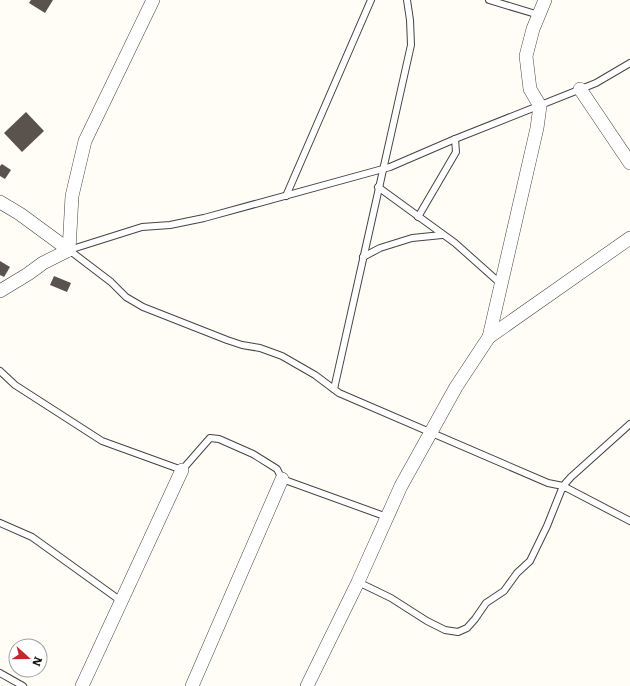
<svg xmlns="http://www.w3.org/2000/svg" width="630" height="686" viewBox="0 0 630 686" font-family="Literata,serif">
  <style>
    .building { fill: #5a524d }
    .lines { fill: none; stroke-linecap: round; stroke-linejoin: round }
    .service-casing { stroke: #444; stroke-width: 8 }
    .minor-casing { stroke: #444; stroke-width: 14 }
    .service { stroke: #fff; stroke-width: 6 }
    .minor { stroke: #fff; stroke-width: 13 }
  </style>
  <rect width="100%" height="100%" fill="#fffdf5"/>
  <!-- building -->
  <g class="building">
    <polygon points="31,0 53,0 45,13 29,3"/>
    <polygon points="26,112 44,131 22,152 4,133"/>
    <polygon points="2,164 11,170 5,179 0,176 0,166"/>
    <polygon points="0,261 10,267 4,277 0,275"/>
    <polygon points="54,276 71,283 67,292 50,285"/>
  </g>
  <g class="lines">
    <!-- service casing -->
    <g class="service-casing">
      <g id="service">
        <polyline points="489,0 539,15"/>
        <polyline points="378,187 455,243 501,284"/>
        <polyline points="286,196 371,0"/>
        <polyline points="418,217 456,152 455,139"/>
        <polyline points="69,250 111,282 126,297 143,307 227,340 242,345 260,348 282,356 315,375 339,393 548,483 563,486 571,477 630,424"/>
        <polyline points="69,250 142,227 170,225 204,218 390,167 455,139 596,83 630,63"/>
        <polyline points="363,257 380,248 412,238 442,235"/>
        <polyline points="0,371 15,385 102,441 182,470 210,438 219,439 253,454 277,469 282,479 387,517"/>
        <polyline points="334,389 411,45 410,20 407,0"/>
        <polyline points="0,523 32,537 121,601"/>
        <polyline points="358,582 391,598 427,621 445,630 458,632 467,628 475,619 486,603 504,591 517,573 530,561 547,526 563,486 630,521"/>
        <polyline points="0,673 23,686"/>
      </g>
    </g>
    <!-- minor casing -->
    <g class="minor-casing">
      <g id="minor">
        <polyline points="580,89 630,163"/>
        <polyline points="0,202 20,214 69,250"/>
        <polyline points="69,250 72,196 85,141 153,0"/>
        <polyline points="0,291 28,274 43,263 69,250"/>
        <polyline points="489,337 630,238"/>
        <polyline points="82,686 182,470"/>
        <polyline points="192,686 282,479"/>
        <polyline points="307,686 358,582 401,486 456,387 489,337 537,128 540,106 530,89 526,56 533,29 545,0"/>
      </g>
    </g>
    <!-- service -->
    <use href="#service" class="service"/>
    <!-- minor -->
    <use href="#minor" class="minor"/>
  </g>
  <!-- north arrow -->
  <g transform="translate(28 658) rotate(111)"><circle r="19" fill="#ffffff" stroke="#a0a0a0"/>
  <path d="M0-3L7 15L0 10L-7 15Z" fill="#c4262e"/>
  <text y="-6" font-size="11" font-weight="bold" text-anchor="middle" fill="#111111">N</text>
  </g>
</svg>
